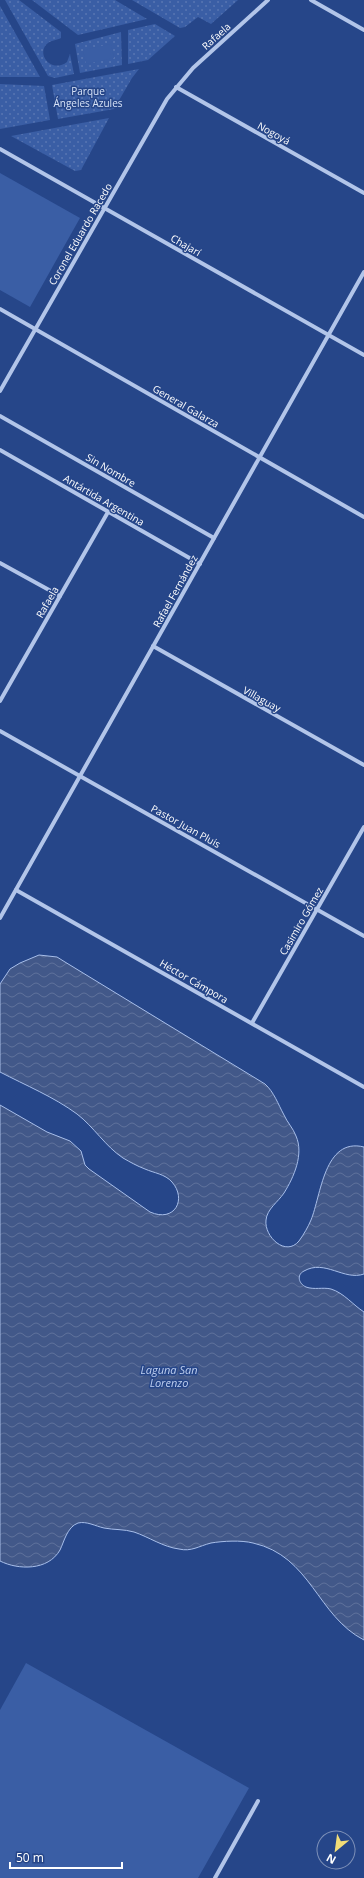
<svg xmlns="http://www.w3.org/2000/svg" width="364" height="1878" viewBox="0 0 364 1878" font-family="'Open Sans',sans-serif">
  <style>
    .grass { fill: url(#grass-dots) }
    .garden { fill: #3a5ea5 }
    .water { fill: url(#water-waves); stroke: #a7beea }
    .lines { fill: none; stroke-linecap: round; stroke-linejoin: round }
    .street { stroke: #b2c5e9; stroke-width: 4 }
    .labels { text-anchor: middle; stroke-width: 3; stroke-linejoin: round; paint-order: stroke }
    .street-label { font-size: 10px; fill: #fff; stroke: #264689 }
    .park-label { font-size: 10px; fill: #d6e2f7; stroke: #264689 }
    .water-label { font-size: 11px; font-style: italic; fill: #becff0; stroke: #264689 }
  </style>
  <defs>
    <pattern id="grass-dots" width="8" height="8" patternUnits="userSpaceOnUse"><rect width="8" height="8" fill="#3a5ea5"/><path d="M2 2h.1M6 6h.1" fill="none" stroke="#5876b2" stroke-width="1.8" stroke-linecap="round"/></pattern>
    <pattern id="water-waves" width="16" height="10" patternUnits="userSpaceOnUse"><rect width="16" height="10" fill="#425889"/><path d="M0 5q4-4 8 0t8 0" fill="none" stroke="#5e719b"/></pattern>
  </defs>
  <rect width="100%" height="100%" fill="#264689"/>
  <!-- grass -->
  <g class="grass">
    <path d="M 5,0 L 19,0 L 61,32 L 61,38 C 57,40 52,40 48,43 C 35,53 51,74 67,62 L 70,54 L 74,74 L 55,78 L 48,76 Z"/>
    <polygon points="32,0 115,0 147,19 78,35"/>
    <polygon points="132,0 238,0 211,24 198,17 185,27 180,28"/>
    <polygon points="0,6 40,77 0,77"/>
    <polygon points="155,24 175,36 148,60 128,64 128,30"/>
    <polygon points="121,32 122,65 80,73 75,44"/>
    <polygon points="139,69 132,78 114,109 58,119 52,85"/>
    <polygon points="0,84 44,86 50,120 0,129"/>
    <polygon points="109,118 81,170 75,171 11,136"/>
  </g>
  <!-- garden -->
  <g class="garden">
    <polygon points="111,44 114,58 86,64 83,50"/>
    <polygon points="0,173 80,218 30,307 0,290"/>
    <polygon points="26,1663 249,1788 198,1878 0,1878 0,1710"/>
  </g>
  <!-- water -->
  <path class="water" d="M 39,955 L 57,957 L 65,962 L 265,1084 C 274,1092 278,1104 284,1115 C 287,1122 293,1128 296,1136 C 304,1154 294,1177 284,1193 C 278,1202 267,1209 266,1220 C 264,1237 286,1257 299,1241 C 304,1234 308,1227 311,1220 C 321,1196 324,1137 364,1147 L 364,1274 C 344,1281 325,1259 304,1271 C 296,1275 299,1284 306,1287 C 314,1290 323,1287 331,1289 C 344,1293 353,1305 364,1312 L 364,1640 C 317,1616 311,1556 253,1543 C 241,1540 223,1541 211,1543 C 199,1546 191,1552 179,1549 C 163,1547 149,1537 134,1532 C 124,1529 114,1530 104,1528 C 95,1526 87,1521 78,1523 C 67,1527 64,1542 60,1550 C 48,1571 18,1570 0,1561 L 0,1105 L 47,1132 L 70,1141 L 81,1151 L 85,1165 L 89,1169 L 150,1212 C 175,1223 187,1199 172,1182 C 165,1174 154,1173 145,1169 C 137,1166 130,1162 123,1158 C 105,1146 94,1127 77,1114 C 54,1097 25,1085 0,1072 L 0,984 L 10,969 L 20,963 Z"/>
  <g class="lines">
    <!-- street -->
    <g class="street">
      <polyline points="311,0 364,30"/>
      <polyline points="176,87 364,193"/>
      <polyline points="0,149 364,355"/>
      <polyline points="0,309 364,517"/>
      <polyline points="0,391 167,99 193,68 268,0"/>
      <polyline points="0,416 214,538"/>
      <polyline points="0,450 200,564"/>
      <polyline points="0,563 60,596"/>
      <polyline points="153,646 364,765"/>
      <polyline points="0,701 108,512"/>
      <polyline points="0,731 364,936"/>
      <polyline points="16,890 364,1087"/>
      <polyline points="0,918 364,272"/>
      <polyline points="252,1023 364,827"/>
      <polyline points="215,1878 258,1801"/>
    </g>
  </g>
  <g class="labels">
    <!-- street labels -->
    <g class="street-label">
      <text transform="translate(216 36) rotate(-42)" y="4">Rafaela</text>
      <text transform="translate(274 133) rotate(29)" y="4">Nogoyá</text>
      <text transform="translate(80 234) rotate(-60)" y="4">Coronel Eduardo Racedo</text>
      <text transform="translate(186 245) rotate(30)" y="4">Chajarí</text>
      <text transform="translate(186 406) rotate(30)" y="4">General Galarza</text>
      <text transform="translate(111 470) rotate(30)" y="4">Sin Nombre</text>
      <text transform="translate(104 500) rotate(30)" y="4">Antártida Argentina</text>
      <text transform="translate(175 591) rotate(-61)" y="4">Rafael Fernández</text>
      <text transform="translate(47 602) rotate(-60)" y="4">Rafaela</text>
      <text transform="translate(262 699) rotate(29)" y="4">Villaguay</text>
      <text transform="translate(186 826) rotate(29)" y="4">Pastor Juan Pluis</text>
      <text transform="translate(301 921) rotate(-60)" y="4">Casimiro Gómez</text>
      <text transform="translate(194 981) rotate(30)" y="4">Héctor Cámpora</text>
    </g>
    <!-- park labels -->
    <g class="park-label">
      <text x="88" y="95">Parque<tspan x="88" dy="12">Ángeles Azules</tspan></text>
    </g>
    <!-- water labels -->
    <g class="water-label">
      <text x="169" y="1374">Laguna San<tspan x="169" dy="13">Lorenzo</tspan></text>
    </g>
  </g>
  <!-- north arrow -->
  <g transform="translate(336 1850) rotate(209)"><circle r="19" fill="#264689" stroke="#7d90b8"/>
  <path d="M0-3L7 15L0 10L-7 15Z" fill="#f2dd77"/>
  <text y="-6" font-size="11" font-weight="bold" text-anchor="middle" fill="#ffffff">N</text>
  </g>
  <!-- scale -->
  <path d="M10 1862v6h112v-6" fill="none" stroke="#ffffff" stroke-width="2"/>
  <text x="16" y="1862" font-size="12" fill="#ffffff" stroke="#264689" stroke-width="3" paint-order="stroke">50 m</text>
</svg>
